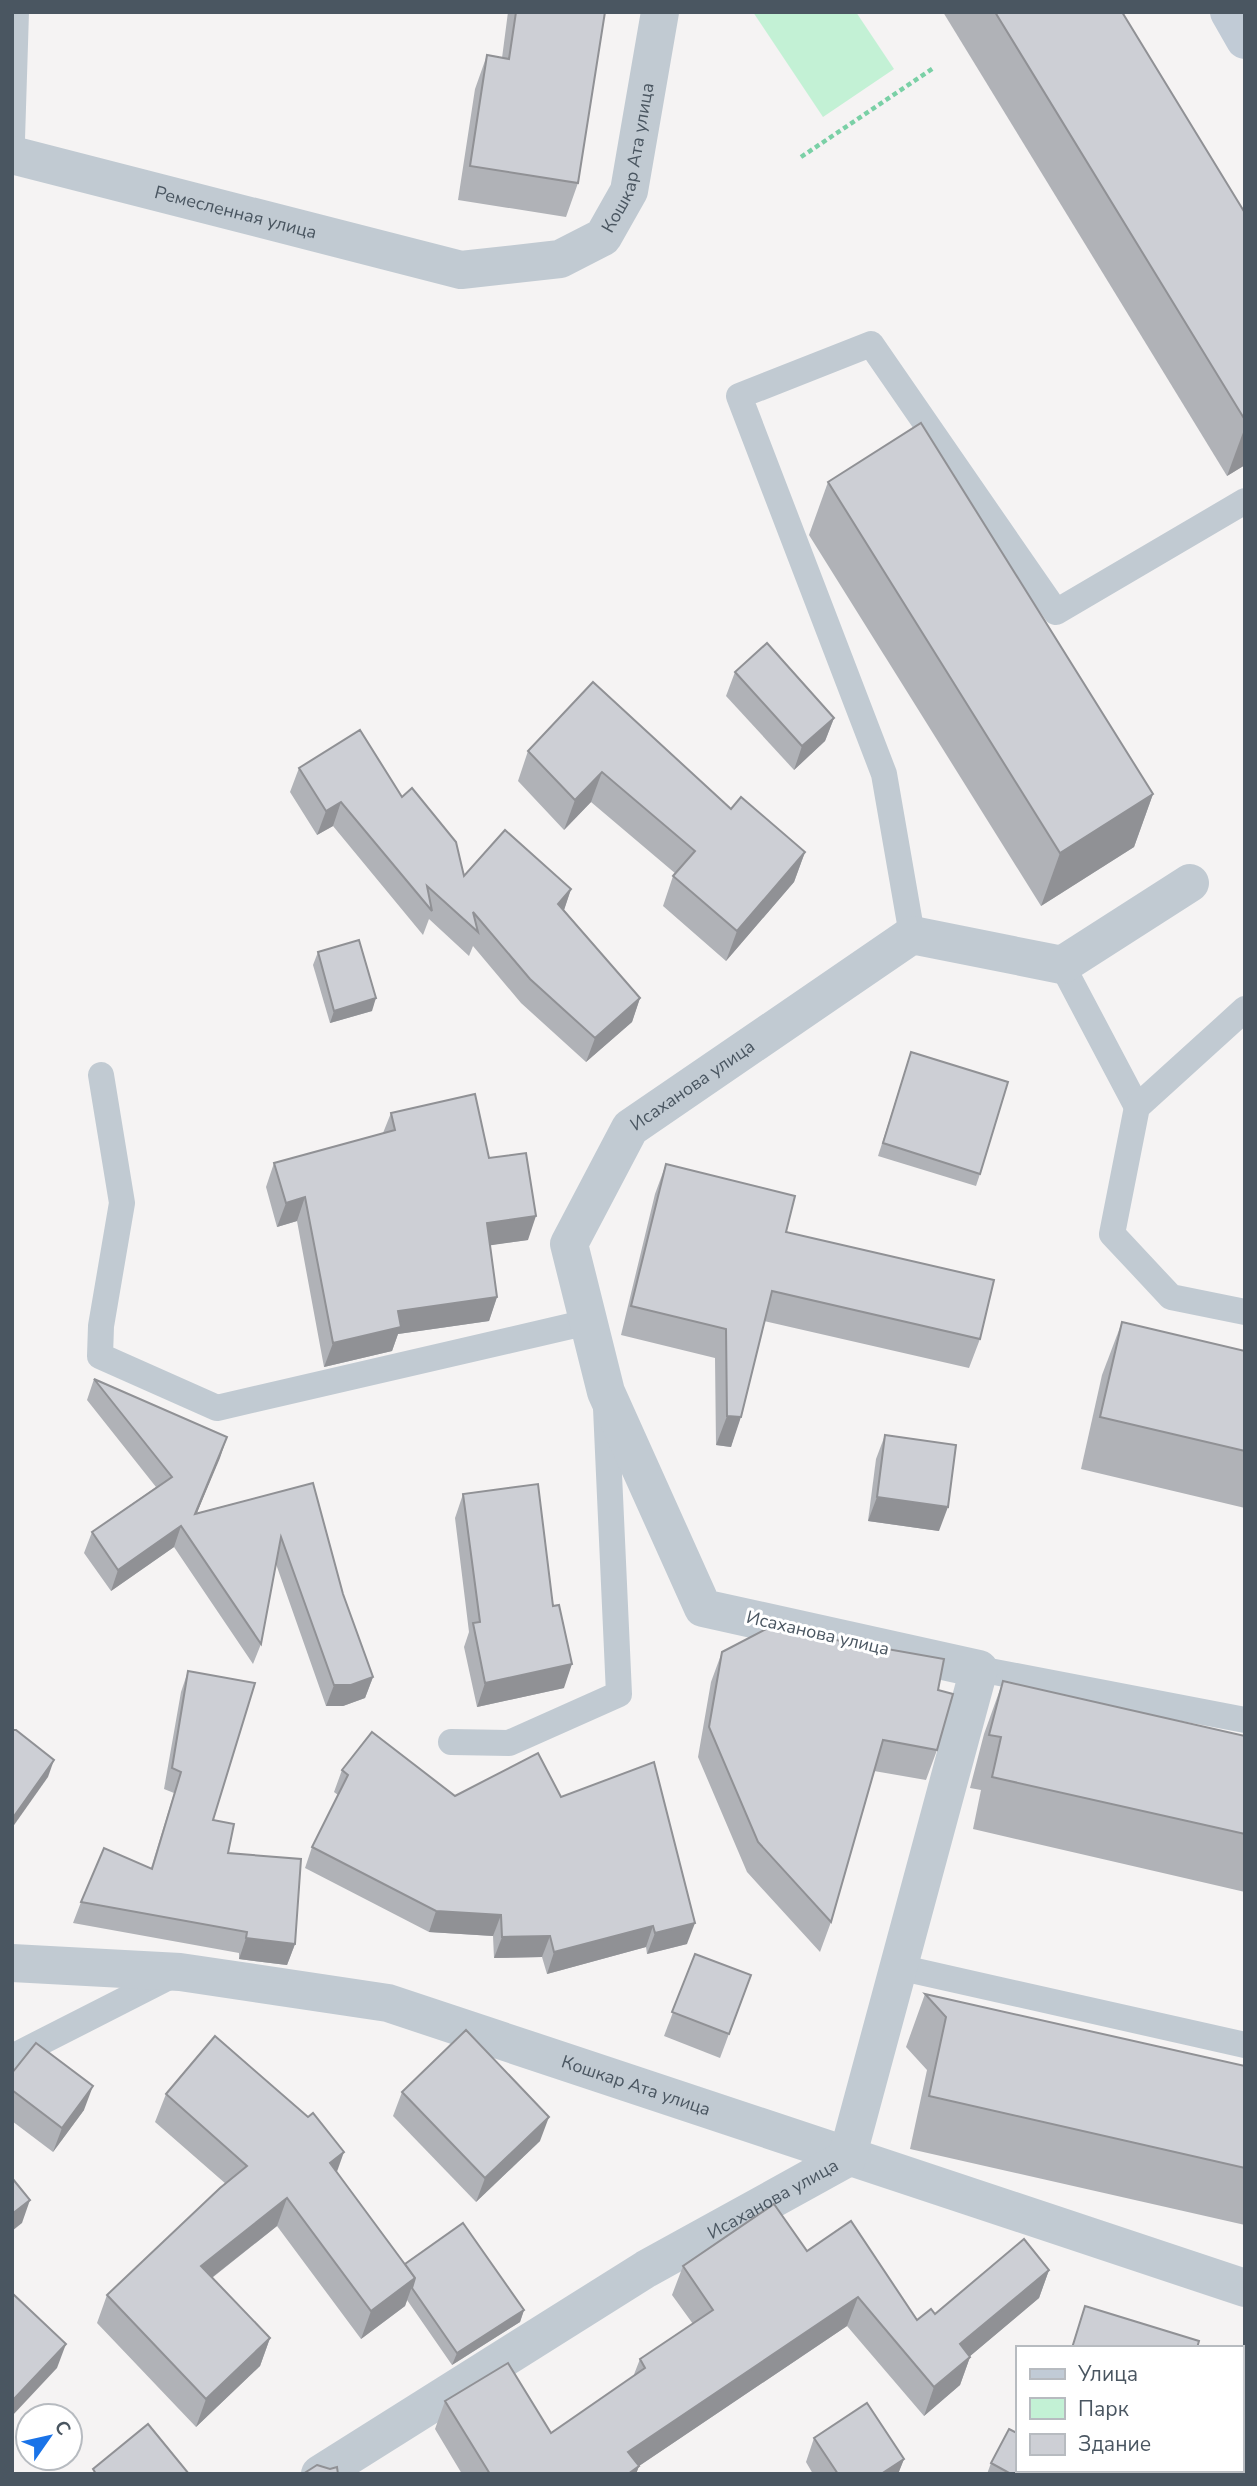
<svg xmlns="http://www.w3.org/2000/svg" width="1257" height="2486" viewBox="0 0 1257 2486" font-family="'Nunito Sans',sans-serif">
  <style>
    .green { fill: #c3f1d5 }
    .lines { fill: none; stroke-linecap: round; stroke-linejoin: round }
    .path { stroke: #7ad0a6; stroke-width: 4.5; stroke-dasharray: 5 3.5; stroke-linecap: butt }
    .lane { stroke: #c1cad2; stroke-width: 26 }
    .street { stroke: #c1cad2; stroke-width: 38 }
    .secondary { stroke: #c1cbd6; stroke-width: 38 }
    .wall { fill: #b0b2b7 }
    .shaded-wall { fill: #909195 }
    .building { fill: #cdcfd5; stroke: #909195; stroke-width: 2 }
    .labels { text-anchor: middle; stroke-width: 6; stroke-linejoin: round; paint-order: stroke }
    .street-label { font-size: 18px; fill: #4a5661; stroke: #fff }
  </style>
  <rect width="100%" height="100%" fill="#f5f3f3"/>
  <!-- green -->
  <polygon class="green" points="753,12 856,12 894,69 823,117"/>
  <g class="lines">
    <!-- path -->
    <polyline class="path" points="801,157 935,67"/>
    <!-- lane -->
    <g class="lane">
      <polyline points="12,139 16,12"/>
      <polyline points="912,935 884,774 739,396 871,344 1056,612 1245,501"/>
      <polyline points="1062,965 1137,1107"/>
      <polyline points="1245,1009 1137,1107 1112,1234 1171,1297 1245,1312"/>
      <polyline points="101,1075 122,1203 101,1326 100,1356 217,1408 588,1322"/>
      <polyline points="979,1669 1245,1720"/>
      <polyline points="451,1742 509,1743 619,1694 606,1408"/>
      <polyline points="898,1967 1245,2045"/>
      <polyline points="12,2057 175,1974"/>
    </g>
    <!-- street -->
    <g class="street">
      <path id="s1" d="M 12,155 L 461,270 L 560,259 L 603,237 L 629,191 L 660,12"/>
      <path id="s2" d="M 12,1963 L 180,1972 L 388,2003 L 1245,2288"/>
      <path id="s3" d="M 320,2474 L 646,2269 L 847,2158 L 979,1669 L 703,1608 L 606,1392 L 569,1244 L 630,1128 L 912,935 L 1062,965 L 1190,883"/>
    </g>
    <!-- secondary -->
    <polyline class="secondary" points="1229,12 1245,40"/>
  </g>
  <!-- wall -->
  <g class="wall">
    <polygon points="508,12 605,12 578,183 566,217 458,200 475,89 487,55 502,58"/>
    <polygon points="943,12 1122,12 1245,213 1245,465 1227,476"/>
    <polygon points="828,482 1153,794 1134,847 1041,906 809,535"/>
    <polygon points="735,672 834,718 825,741 794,770 726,696"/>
    <polygon points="528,751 731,809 805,852 794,882 726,961 663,906 673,876 676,874 591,802 564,830 518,781"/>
    <polygon points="299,768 402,797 464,876 571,889 564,910 640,998 632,1022 586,1062 521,1003 473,946 469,956 429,919 423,935 333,826 317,835 290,792"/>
    <polygon points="318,952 372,1011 330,1023 313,965"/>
    <polygon points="911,1052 980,1174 976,1186 878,1156"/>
    <polygon points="391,1113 489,1158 528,1240 490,1245 497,1297 489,1321 398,1334 392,1351 324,1367 297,1221 277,1227 266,1187 274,1163 383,1133"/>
    <polygon points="666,1164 980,1339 969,1368 764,1321 731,1447 716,1445 715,1358 621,1335 655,1194"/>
    <polygon points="1122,1322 1245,1351 1245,1508 1081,1469 1102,1375"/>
    <polygon points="94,1379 227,1437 197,1513 313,1483 343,1594 373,1677 365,1698 343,1706 326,1706 276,1564 261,1644 253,1664 174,1547 111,1591 84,1553 92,1532 156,1487 87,1400"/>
    <polygon points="885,1435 939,1531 868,1521 876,1459"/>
    <polygon points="463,1494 553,1606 564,1688 477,1707 464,1647 469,1632 455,1518"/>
    <polygon points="722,1652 938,1690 937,1750 926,1780 874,1771 831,1922 820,1952 747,1872 698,1757 711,1682"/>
    <polygon points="188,1671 213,1820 228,1853 295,1944 287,1965 239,1959 239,1953 73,1923 81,1902 151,1868 174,1793 164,1789 181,1692"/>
    <polygon points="1003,1681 1245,1736 1245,1892 973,1829 981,1790 970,1788 984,1734"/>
    <polygon points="342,1770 455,1796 561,1797 687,1944 647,1954 646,1947 547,1974 542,1957 494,1958 493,1936 429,1932 305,1868 312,1847 338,1795 334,1792"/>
    <polygon points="695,1954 751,1975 720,2058 664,2036"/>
    <polygon points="925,1994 1245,2066 1245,2225 910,2149 927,2070 906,2047"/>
    <polygon points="12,2073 84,2110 53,2152 12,2121"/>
    <polygon points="402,2092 540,2141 476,2202 393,2116"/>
    <polygon points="166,2094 337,2172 405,2264 524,2310 520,2322 452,2365 407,2300 405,2306 361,2339 277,2226 212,2278 270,2338 260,2366 196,2427 97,2323 107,2295 226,2184 155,2122"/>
    <polygon points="807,2251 917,2320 1049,2270 1039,2298 970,2356 970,2357 960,2385 924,2416 847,2326 639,2466 636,2474 462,2474 435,2429 445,2401 551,2433 633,2377 640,2359 693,2324 672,2295 683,2266"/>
    <polygon points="814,2438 904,2459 898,2474 813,2474 806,2462"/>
    <polygon points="991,2463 1017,2470 1101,2474 987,2474"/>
    <polygon points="1203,2470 1241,2470 1245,2474 1203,2474"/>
  </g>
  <!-- shaded-wall -->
  <g class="shaded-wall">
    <polygon points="1245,427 1245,465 1227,476"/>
    <polygon points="834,718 825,741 794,770 802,746"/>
    <polygon points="602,772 591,802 564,830 575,800"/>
    <polygon points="1153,794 1134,847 1041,906 1060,853"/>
    <polygon points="341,802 333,826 317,835 326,811"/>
    <polygon points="805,852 794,882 726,961 737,931"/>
    <polygon points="571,889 563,913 558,904"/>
    <polygon points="376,998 372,1011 330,1023 334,1011"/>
    <polygon points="640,998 632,1022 586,1062 595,1038"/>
    <polygon points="305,1197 297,1221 277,1227 286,1203"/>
    <polygon points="536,1216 528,1240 479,1247 487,1223"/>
    <polygon points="497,1297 489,1321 398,1334 392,1351 324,1367 333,1343 398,1311"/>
    <polygon points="727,1416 741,1417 731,1447 716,1445"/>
    <polygon points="227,1437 220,1458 188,1534 195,1514"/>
    <polygon points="877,1497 948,1507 939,1531 868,1521"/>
    <polygon points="181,1526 174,1547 111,1591 118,1570"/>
    <polygon points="572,1664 564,1688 477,1707 485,1683"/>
    <polygon points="373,1677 365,1698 343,1706 326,1706 334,1685"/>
    <polygon points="54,1760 48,1777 12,1828 12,1819"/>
    <polygon points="436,1911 501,1915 493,1936 429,1932"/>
    <polygon points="695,1923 687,1944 647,1954 655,1933"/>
    <polygon points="653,1926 646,1947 547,1974 554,1952"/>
    <polygon points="550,1936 542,1957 494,1958 502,1937"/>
    <polygon points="246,1938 295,1944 287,1965 239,1959"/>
    <polygon points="93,2086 84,2110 53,2152 62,2128"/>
    <polygon points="549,2117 540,2141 476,2202 485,2178"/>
    <polygon points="344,2152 334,2180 330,2163"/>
    <polygon points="287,2198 277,2226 191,2294 201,2266"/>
    <polygon points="30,2200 22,2223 12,2231 12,2214"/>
    <polygon points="1049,2270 1039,2298 950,2373 960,2344"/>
    <polygon points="415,2278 405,2306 361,2339 371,2311"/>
    <polygon points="858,2297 847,2326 639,2466 636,2474 628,2474 628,2452"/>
    <polygon points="524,2310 520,2322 452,2365 457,2353"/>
    <polygon points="270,2338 260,2366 196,2427 206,2399"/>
    <polygon points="66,2344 57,2368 12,2416 12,2401"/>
    <polygon points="970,2357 960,2385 924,2416 934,2387"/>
    <polygon points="904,2459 898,2474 881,2474"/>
  </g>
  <!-- building -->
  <g class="building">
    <polygon points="516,12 605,12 578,183 470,166 487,55 509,59"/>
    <polygon points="995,12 1122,12 1245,213 1245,420"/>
    <polygon points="921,423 1153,794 1060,853 828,482"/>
    <polygon points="767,643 834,718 802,746 735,672"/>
    <polygon points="593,682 731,809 741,797 805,852 737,931 673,876 695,851 602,772 575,800 528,751"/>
    <polygon points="360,730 402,797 412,788 456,842 464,876 505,830 571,889 558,904 640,998 595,1038 530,979 473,912 478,932 427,886 432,911 341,802 326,811 299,768"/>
    <polygon points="359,940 376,998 334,1011 318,952"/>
    <polygon points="911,1052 1008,1082 980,1174 883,1143"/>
    <polygon points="475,1094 489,1158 526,1153 536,1216 487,1223 497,1297 398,1311 401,1327 333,1343 305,1197 286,1203 274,1163 395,1130 391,1113"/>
    <polygon points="666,1164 795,1196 786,1232 994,1280 980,1339 772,1291 741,1417 727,1416 726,1329 631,1306"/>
    <polygon points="1122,1322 1245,1351 1245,1451 1100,1417"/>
    <polygon points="94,1379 227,1437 195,1514 313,1483 343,1594 373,1677 351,1685 334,1685 281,1537 261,1644 181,1526 118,1570 92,1532 172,1477"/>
    <polygon points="885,1435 956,1445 948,1507 877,1497"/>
    <polygon points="538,1484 553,1606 559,1605 572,1664 485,1683 473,1623 480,1622 463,1494"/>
    <polygon points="768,1628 944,1659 938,1690 953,1694 937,1750 883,1740 831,1922 758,1842 709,1727 722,1652"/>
    <polygon points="188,1671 255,1683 213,1820 234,1824 228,1853 301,1859 295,1944 246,1938 247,1932 81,1902 104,1848 152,1869 181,1772 172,1768"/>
    <polygon points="1003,1681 1245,1736 1245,1834 992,1777 1001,1737 989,1735"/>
    <polygon points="12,1730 16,1730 54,1760 12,1819"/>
    <polygon points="372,1732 455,1796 538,1753 561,1797 654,1762 695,1923 655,1933 653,1926 554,1952 550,1936 502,1937 501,1915 436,1911 312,1847 348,1775 342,1770"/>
    <polygon points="695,1954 751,1975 729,2034 672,2012"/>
    <polygon points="925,1994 1245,2066 1245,2168 929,2096 946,2017"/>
    <polygon points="466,2030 549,2117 485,2178 402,2092"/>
    <polygon points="215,2036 308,2117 313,2113 344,2152 330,2163 415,2278 371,2311 287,2198 201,2266 270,2338 206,2399 107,2295 220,2188 247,2166 166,2094"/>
    <polygon points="36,2043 93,2086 62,2128 12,2090 12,2073"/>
    <polygon points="12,2178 30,2200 12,2214"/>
    <polygon points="774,2204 807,2251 851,2221 917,2320 931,2309 935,2314 1024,2239 1049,2270 960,2344 970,2357 934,2387 858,2297 628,2452 639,2466 628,2474 490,2474 445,2401 508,2363 551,2433 645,2368 640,2359 713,2310 683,2266"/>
    <polygon points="463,2223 524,2310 457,2353 412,2288 415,2278 405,2264"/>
    <polygon points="12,2293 66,2344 12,2401"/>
    <polygon points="1085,2306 1199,2341 1197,2348 1072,2348"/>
    <polygon points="1241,2371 1245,2372 1245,2474 1211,2474 1212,2470 1241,2470"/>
    <polygon points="867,2403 904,2459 881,2474 838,2474 814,2438"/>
    <polygon points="148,2424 189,2474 96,2474 93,2469"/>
    <polygon points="1009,2429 1017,2433 1017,2470 1100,2470 1098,2474 1011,2474 991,2463"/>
    <polygon points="317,2465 330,2469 337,2467 338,2474 303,2474"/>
  </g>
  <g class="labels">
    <!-- street labels -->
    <g class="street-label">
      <text dy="6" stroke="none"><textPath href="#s1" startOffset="696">Кошкар Ата улица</textPath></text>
      <text dy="6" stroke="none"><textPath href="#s1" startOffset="231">Ремесленная улица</textPath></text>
      <text dy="6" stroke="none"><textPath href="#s3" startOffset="2000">Исаханова улица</textPath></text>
      <text transform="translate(818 1633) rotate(13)" y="6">Исаханова улица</text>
      <text dy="6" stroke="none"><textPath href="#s2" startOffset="640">Кошкар Ата улица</textPath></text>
      <text dy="6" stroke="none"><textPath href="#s3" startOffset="530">Исаханова улица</textPath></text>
    </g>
  </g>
  <!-- border -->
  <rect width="1257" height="2486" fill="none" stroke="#4a5661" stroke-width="28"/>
  <!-- legend -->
  <rect x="1016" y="2346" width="228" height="126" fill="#ffffff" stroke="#b7bbc0" stroke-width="2"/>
  <rect x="1030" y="2369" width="35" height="10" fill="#c1cbd6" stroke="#b7bbc0" stroke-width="2"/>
  <text x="1078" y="2381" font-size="21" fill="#4a5661">Улица</text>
  <rect x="1030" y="2398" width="35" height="21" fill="#c3f1d5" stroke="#b7bbc0" stroke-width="2"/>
  <text x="1078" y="2416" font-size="21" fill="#4a5661">Парк</text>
  <rect x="1030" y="2434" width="35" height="21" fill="#cdcfd5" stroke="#b7bbc0" stroke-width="2"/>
  <text x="1078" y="2451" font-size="21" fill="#4a5661">Здание</text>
  <!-- north arrow -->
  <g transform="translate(49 2437) rotate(56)"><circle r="33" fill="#ffffff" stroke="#b7bbc0" stroke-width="2"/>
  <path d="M0-5L12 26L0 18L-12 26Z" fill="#1a73e8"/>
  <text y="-10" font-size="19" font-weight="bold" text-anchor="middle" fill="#4a5661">С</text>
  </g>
</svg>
